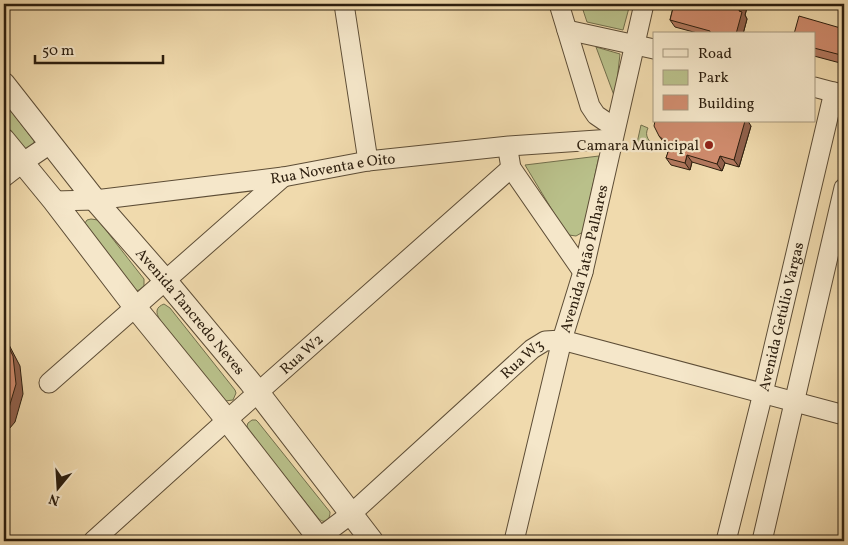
<svg xmlns="http://www.w3.org/2000/svg" width="848" height="545" viewBox="0 0 848 545" font-family="Vollkorn,serif">
  <style>
    .green { fill: #b9c08a; stroke: #726f4c }
    .lines { fill: none; stroke-linecap: round; stroke-linejoin: round }
    .minor-casing { stroke: #5d4d36; stroke-width: 21 }
    .tertiary-casing { stroke: #5d4d36; stroke-width: 24 }
    .minor { stroke: #f5e7ca; stroke-width: 19 }
    .tertiary { stroke: #f5e7ca; stroke-width: 22 }
    .wall { fill: #b2785e; stroke: #2c1e0e }
    .shaded-wall { fill: #91614c; stroke: #2c1e0e }
    .building { fill: #cf8b6d; stroke: #2c1e0e }
    .poi-dot { fill: #8f2418; stroke: #f5e7ca; stroke-width: 2 }
    .labels { text-anchor: middle; stroke-width: 4.5; stroke-linejoin: round; paint-order: stroke }
    .poi-label { font-size: 15px; fill: #2c1e0e; stroke: #f5e7ca; text-anchor: end }
    .street-label { font-size: 15px; fill: #2c1e0e; stroke: #f5e7ca }
  </style>
  <rect width="100%" height="100%" fill="#f0daad"/>
  <filter id="stains"><feTurbulence type="fractalNoise" baseFrequency=".004" numOctaves="4"/><feColorMatrix values="0 0 0 0 .2 0 0 0 0 .09 0 0 0 0 .02 0 0 0 .5 -.17"/></filter>
  <radialGradient id="worn" r=".72"><stop offset=".6" stop-color="#630" stop-opacity="0"/><stop offset="1" stop-color="#630" stop-opacity=".3"/></radialGradient>
  <!-- green -->
  <g class="green">
    <polygon points="581,4 630,4 623,30 587,22"/>
    <polygon points="596,47 620,54 615,98"/>
    <polygon points="4,102 34,141 34,146 33,149 21,150 4,127"/>
    <path d="M 641,125 L 648,128 C 644,136 649,141 655,147 L 637,143 Z"/>
    <polygon points="599,156 583,232 576,236 569,235 566,233 525,165"/>
    <polygon points="91,219 98,220 144,279 144,286 139,290 135,291 85,223 87,220"/>
    <path d="M 164,304 L 170,308 L 235,390 L 236,393 L 233,400 L 225,401 L 222,399 L 160,320 C 155,312 156,307 164,304 Z"/>
    <path d="M 252,420 L 256,420 L 258,422 L 330,512 C 330,520 325,525 318,518 L 249,431 L 247,426 L 248,423 Z"/>
  </g>
  <g class="lines">
    <!-- minor casing -->
    <g class="minor-casing">
      <g id="minor">
        <polyline points="344,4 368,161"/>
        <polyline points="559,4 590,106 596,115 615,128"/>
        <polyline points="567,30 654,49"/>
        <polyline points="814,87 844,95"/>
        <polyline points="509,156 511,168 583,272"/>
        <polyline points="4,177 22,163 50,144"/>
        <path id="s1" d="M 54,201 L 95,200 L 283,177 L 368,161 L 509,146 L 612,139"/>
        <polyline points="49,383 283,177"/>
        <path id="s2" d="M 93,541 L 227,420 L 511,168"/>
        <path id="s3" d="M 315,541 L 351,514 L 532,349 L 545,341 L 562,340 L 844,415"/>
        <path id="s4" d="M 514,541 L 562,340 L 583,272 L 644,4"/>
        <path id="s5" d="M 726,541 L 763,393 L 834,92"/>
        <polyline points="762,541 844,188"/>
      </g>
    </g>
    <!-- tertiary casing -->
    <g class="tertiary-casing">
      <g id="tertiary">
        <path id="s6" d="M 4,84 L 95,200 L 165,280 L 250,382 L 372,541"/>
        <polyline points="4,140 54,201 135,307 227,420 321,541"/>
      </g>
    </g>
    <!-- minor -->
    <use href="#minor" class="minor"/>
    <!-- tertiary -->
    <use href="#tertiary" class="tertiary"/>
  </g>
  <!-- wall -->
  <g class="wall">
    <polygon points="674,4 748,4 745,15 747,19 743,34 701,34 675,27 670,20"/>
    <polygon points="844,29 844,64 814,56 814,34"/>
    <polygon points="751,126 739,167 725,163 722,171 692,162 690,170 671,165 666,158 668,153 664,148 665,144 659,136"/>
  </g>
  <!-- shaded-wall -->
  <g class="shaded-wall">
    <polygon points="741,4 748,4 745,15 747,19 743,34 736,34 739,11"/>
    <polygon points="844,44 844,59 841,55"/>
    <polygon points="743,121 748,121 751,126 739,167 734,160"/>
    <polygon points="687,155 692,162 690,170 685,163"/>
    <polygon points="720,156 725,163 722,171 717,164"/>
    <polygon points="4,336 7,341 20,366 23,394 15,422 4,435"/>
  </g>
  <!-- building -->
  <g class="building">
    <polygon points="674,4 741,4 739,11 742,12 736,34 710,34 710,31 670,20"/>
    <polygon points="799,16 844,29 844,44 841,55 814,48 814,34 794,34"/>
    <polygon points="655,121 745,121 734,160 720,156 717,164 687,155 685,163 666,158 669,149 664,148 666,142 659,136 654,126"/>
    <polygon points="4,338 13,356 16,384 8,411 4,416"/>
  </g>
  <!-- markers -->
  <circle class="poi-dot" cx="709" cy="145" r="5"/>
  <g class="labels">
    <!-- poi labels -->
    <g class="poi-label">
      <text x="699" y="150">Camara Municipal</text>
    </g>
    <!-- street labels -->
    <g class="street-label">
      <text dy="5" stroke="none"><textPath href="#s1" startOffset="281">Rua Noventa e Oito</textPath></text>
      <text dy="5" stroke="none"><textPath href="#s4" startOffset="291">Avenida Tatão Palhares</textPath></text>
      <text dy="5" stroke="none"><textPath href="#s6" startOffset="294">Avenida Tancredo Neves</textPath></text>
      <text dy="5" stroke="none"><textPath href="#s5" startOffset="231">Avenida Getúlio Vargas</textPath></text>
      <text dy="5" stroke="none"><textPath href="#s2" startOffset="280">Rua W2</textPath></text>
      <text dy="5" stroke="none"><textPath href="#s3" startOffset="276">Rua W3</textPath></text>
    </g>
  </g>
  <!-- margin -->
  <rect width="848" height="545" fill="none" stroke="#f0daad" stroke-width="20"/>
  <rect x="5" y="5" width="838" height="535" fill="none" stroke="#2c1e0e" stroke-width="2.5"/>
  <rect x="10" y="10" width="828" height="525" fill="none" stroke="#2c1e0e"/>
  <!-- legend -->
  <rect x="653" y="32" width="162" height="90" fill="#f5e7ca" stroke="#a5977f"/>
  <rect x="663" y="49" width="25" height="8" fill="#f5e7ca" stroke="#a5977f"/>
  <text x="698" y="58" font-size="15" fill="#2c1e0e">Road</text>
  <rect x="663" y="70" width="25" height="15" fill="#b9c08a" stroke="#a5977f"/>
  <text x="698" y="82" font-size="15" fill="#2c1e0e">Park</text>
  <rect x="663" y="95" width="25" height="15" fill="#cf8b6d" stroke="#a5977f"/>
  <text x="698" y="108" font-size="15" fill="#2c1e0e">Building</text>
  <!-- north arrow -->
  <g transform="translate(58 488) rotate(198)" stroke="#f5e7ca" stroke-width="4" paint-order="stroke">
  <path d="M0-4L9 19L0 12L-9 19Z" fill="#2c1e0e"/>
  <text y="-8" font-size="14" font-weight="bold" text-anchor="middle" fill="#2c1e0e">N</text>
  </g>
  <!-- scale -->
  <path d="M35 55v8h128v-8" fill="none" stroke="#2c1e0e" stroke-width="2.5"/>
  <text x="42" y="55" font-size="15" fill="#2c1e0e" stroke="#f5e7ca" stroke-width="4" paint-order="stroke">50 m</text>
  <rect width="100%" height="100%" filter="url(#stains)"/>
  <rect width="100%" height="100%" fill="url(#worn)"/>
</svg>
